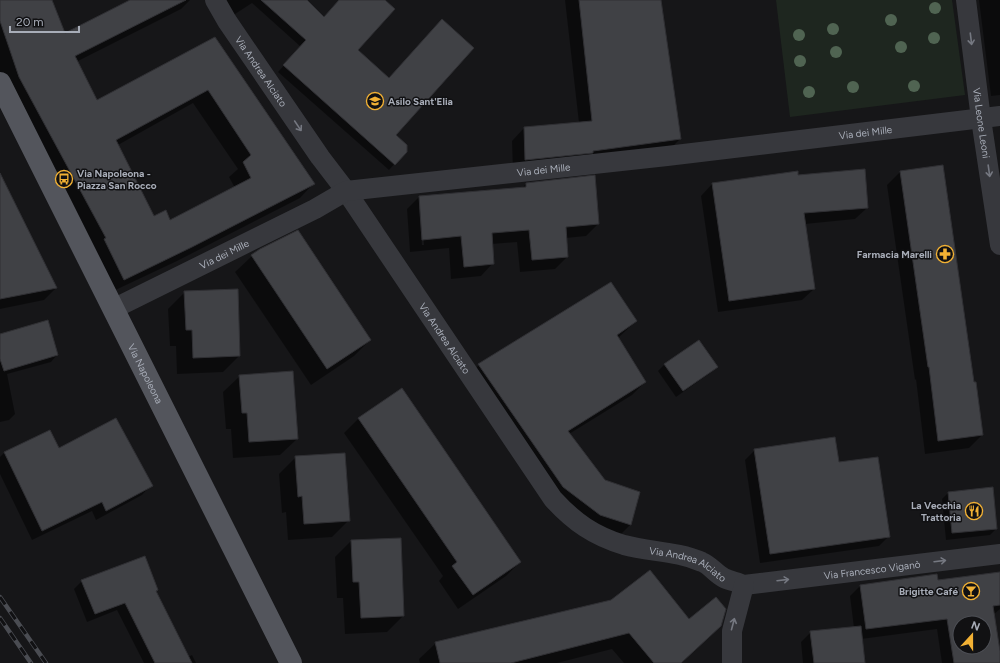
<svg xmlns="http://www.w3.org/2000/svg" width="1000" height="663" viewBox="0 0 1000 663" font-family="Figtree,sans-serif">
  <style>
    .green { fill: #1e261f }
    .shadow { fill: #0007; fill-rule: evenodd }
    .building { fill: #404145; stroke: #303034; fill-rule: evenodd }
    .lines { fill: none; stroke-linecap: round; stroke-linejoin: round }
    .minor { stroke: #37383d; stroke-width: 20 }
    .primary { stroke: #53555c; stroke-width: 22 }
    .rail-casing { stroke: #4a4c52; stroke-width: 4.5 }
    .rail { stroke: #111113; stroke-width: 3; stroke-dasharray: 9; stroke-linecap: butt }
    .tree { fill: #506452 }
    .oneway { stroke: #757881 }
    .labels { text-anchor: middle; stroke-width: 3; stroke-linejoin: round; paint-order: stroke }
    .street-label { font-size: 10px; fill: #a8adb8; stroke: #111113 }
    .poi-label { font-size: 10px; font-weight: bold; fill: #a8adb8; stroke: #111113; text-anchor: end }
  </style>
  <rect width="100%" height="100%" fill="#161618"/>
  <!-- green -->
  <polygon class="green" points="776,0 952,0 965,95 790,117"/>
  <!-- shadow -->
  <g class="shadow">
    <path d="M 0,0 L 51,0 L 64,34 L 132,0 L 190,0 L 181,9 L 76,62 L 96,102 L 215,39 L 313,184 L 300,198 L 177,261 L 109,293 L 0,75 ZM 193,103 L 238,169 L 229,177 L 235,188 L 170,221 L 154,217 L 118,145 Z"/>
    <polygon points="222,0 306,0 324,18 340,0 384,0 356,50 395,135 406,151 389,170 278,72 301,47 252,3 232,16"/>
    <polygon points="565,0 660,0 680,139 668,151 513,172 512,141 524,128 579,123"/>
    <polygon points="979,0 1000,0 1000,95 991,96"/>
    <polygon points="900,172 973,384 982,435 969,448 925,454 916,379 915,380 887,185"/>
    <polygon points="798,176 867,208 855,219 805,224 814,289 802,300 718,312 701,196 712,184"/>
    <path d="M 526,184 L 598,224 L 586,236 L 566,238 L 567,257 L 555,269 L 520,272 L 517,242 L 492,244 L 493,263 L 481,276 L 451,279 L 449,248 L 410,252 L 407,209 L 419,197 L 522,188 ZM 419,207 L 421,207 L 424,245 L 422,245 Z"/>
    <polygon points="260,250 370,340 354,356 311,385 235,272 252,256"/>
    <polygon points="0,269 56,288 44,300 0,309"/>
    <polygon points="185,292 239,356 223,372 177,374 176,346 170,346 168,309"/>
    <polygon points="636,321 618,338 645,382 632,395 569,434 630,525 617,538 586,528 466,378 479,365"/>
    <polygon points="0,335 57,355 51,362 7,374 15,414 9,420 0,422"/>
    <polygon points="665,364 716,367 710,373 676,397 658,371"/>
    <polygon points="240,376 297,439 280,455 233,458 231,429 226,429 223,392"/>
    <polygon points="402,389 520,562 506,576 458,609 439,581 443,576 344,433 358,419"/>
    <polygon points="50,431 58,450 151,485 142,495 96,520 92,511 32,540 0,474 0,457 4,453"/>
    <polygon points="755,450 888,537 879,546 760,563 745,460"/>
    <polygon points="296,457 349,520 332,537 288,540 286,512 282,513 279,474"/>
    <polygon points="948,493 996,529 990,535 946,540 942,499"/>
    <polygon points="351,541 403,616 387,632 345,634 343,598 337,598 335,557"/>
    <path d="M 1000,573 L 1000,609 L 993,615 L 1000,663 L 942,663 L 937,629 L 861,639 L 864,663 L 803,663 L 801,642 L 811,632 L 854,628 L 850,596 L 860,586 L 937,581 ZM 960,623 L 984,623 L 984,647 L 960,647 Z"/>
    <polygon points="82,581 155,591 188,657 192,655 196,663 144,663 117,610 87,622 74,589"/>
    <polygon points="689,621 720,626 681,663 624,663 612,649 557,663 420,663 419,659 436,643"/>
  </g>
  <!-- building -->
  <g class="building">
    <path d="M 0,0 L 52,0 L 65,33 L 130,0 L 186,0 L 75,56 L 97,100 L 215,37 L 315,184 L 192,247 L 124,280 L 104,239 L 106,238 L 19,77 L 0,21 ZM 208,90 L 251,155 L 243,162 L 251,178 L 170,220 L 166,210 L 154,216 L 116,140 Z"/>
    <polygon points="261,0 307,0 324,17 339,0 385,0 395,9 358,50 389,78 442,19 474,48 396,135 407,145 407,152 395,165 283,65 306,40"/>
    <polygon points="579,0 661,0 681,139 593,151 593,153 525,160 524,127 592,121"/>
    <polygon points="943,165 974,382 976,382 983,435 938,441 929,367 928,367 900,171"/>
    <polygon points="865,169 868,208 804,213 815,289 729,301 712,183 798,171 798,175"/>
    <polygon points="0,173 57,288 0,299"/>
    <polygon points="595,175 599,224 566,227 568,257 532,260 529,230 492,233 494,264 464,267 461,236 422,240 419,196 526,187 526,183"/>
    <polygon points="298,230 371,340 327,369 251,255 260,249"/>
    <polygon points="611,282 637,321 617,335 646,382 568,431 605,480 640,492 631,525 600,515 563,487 478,364"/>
    <polygon points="238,289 240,356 193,358 192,330 186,330 184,291"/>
    <polygon points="48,320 58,355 4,371 0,359 0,334"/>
    <polygon points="699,340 718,367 683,391 664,364"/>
    <polygon points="293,371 298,439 249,442 247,413 242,413 239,375"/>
    <polygon points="402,388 521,562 473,595 452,566 457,562 358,418"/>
    <polygon points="116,418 153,486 106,511 102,502 42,531 4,452 50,430 59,448"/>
    <polygon points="835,437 839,462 878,457 890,537 770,554 754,449"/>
    <polygon points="345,453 350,521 304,524 302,496 298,497 295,456"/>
    <polygon points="993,487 997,529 952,533 948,492"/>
    <polygon points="401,538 404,616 361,618 359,582 353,582 351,540"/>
    <polygon points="145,556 158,590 156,591 192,663 155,663 125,603 95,614 81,580"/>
    <polygon points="650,570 689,619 716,597 726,609 721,626 681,663 654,663 629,633 511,663 440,663 435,642 611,600"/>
    <path d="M 1000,572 L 1000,605 L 993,606 L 1000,651 L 1000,663 L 954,663 L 947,619 L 866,629 L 860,585 L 937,574 L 938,580 ZM 960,623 L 984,623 L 984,647 L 960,647 Z"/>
    <polygon points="861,626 865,663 814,663 810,631"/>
  </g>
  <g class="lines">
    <!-- minor -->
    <g class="minor">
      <path id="s1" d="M 215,0 L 227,21 L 320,157 L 346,191 L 553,499 C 574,522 594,536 624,545 C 650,552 677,551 702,562 C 710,565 716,574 724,578 C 730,581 738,582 744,585 L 1000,554"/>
      <path id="s2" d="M 966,0 L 981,119 L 1000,245"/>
      <path id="s3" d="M 113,309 L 315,209 L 346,191 L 667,156 L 1000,116"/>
      <polyline points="732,663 732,631 744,585"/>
    </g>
    <!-- primary -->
    <path class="primary" id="s4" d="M 0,83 L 291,663"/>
    <!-- rail casing -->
    <g class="rail-casing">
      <g id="rail">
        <polyline points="0,597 46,663"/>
        <polyline points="0,618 31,663"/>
      </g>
    </g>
    <!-- rail -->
    <use href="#rail" class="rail"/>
  </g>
  <!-- trees -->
  <g class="tree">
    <circle cx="935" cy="8" r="6"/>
    <circle cx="891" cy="20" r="6"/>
    <circle cx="833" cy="29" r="6"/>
    <circle cx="799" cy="35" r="6"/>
    <circle cx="934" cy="38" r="6"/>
    <circle cx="901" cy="47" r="6"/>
    <circle cx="836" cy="52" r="6"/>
    <circle cx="800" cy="61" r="6"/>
    <circle cx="914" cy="86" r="6"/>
    <circle cx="853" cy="87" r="6"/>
    <circle cx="809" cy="92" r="6"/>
  </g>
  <!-- one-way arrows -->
  <defs><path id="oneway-shaft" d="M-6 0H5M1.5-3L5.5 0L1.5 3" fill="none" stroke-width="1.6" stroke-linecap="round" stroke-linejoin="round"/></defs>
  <g class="oneway">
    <use href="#oneway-shaft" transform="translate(971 39) rotate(83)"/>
    <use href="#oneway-shaft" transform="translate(298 126) rotate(56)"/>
    <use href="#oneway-shaft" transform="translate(989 171) rotate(82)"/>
    <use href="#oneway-shaft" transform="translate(940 561) rotate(-7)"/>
    <use href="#oneway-shaft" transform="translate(783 580) rotate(-7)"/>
    <use href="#oneway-shaft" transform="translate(733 624) rotate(-75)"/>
  </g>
  <!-- icons -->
  <defs>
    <g id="school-ring" transform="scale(0.9)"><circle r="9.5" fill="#111113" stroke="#f2b134" stroke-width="1.5"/><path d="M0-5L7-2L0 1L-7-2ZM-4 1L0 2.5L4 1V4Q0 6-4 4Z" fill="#f2b134"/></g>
    <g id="bus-ring" transform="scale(0.9)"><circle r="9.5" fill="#111113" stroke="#f2b134" stroke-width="1.5"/><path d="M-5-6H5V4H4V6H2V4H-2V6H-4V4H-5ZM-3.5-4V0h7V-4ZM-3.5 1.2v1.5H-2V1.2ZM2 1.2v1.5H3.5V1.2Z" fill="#f2b134"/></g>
    <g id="pharmacy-ring" transform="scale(0.9)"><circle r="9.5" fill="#111113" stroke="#f2b134" stroke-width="1.5"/><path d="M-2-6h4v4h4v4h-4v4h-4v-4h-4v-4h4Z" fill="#f2b134"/></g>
    <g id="restaurant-ring" transform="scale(0.9)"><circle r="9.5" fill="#111113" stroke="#f2b134" stroke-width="1.5"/><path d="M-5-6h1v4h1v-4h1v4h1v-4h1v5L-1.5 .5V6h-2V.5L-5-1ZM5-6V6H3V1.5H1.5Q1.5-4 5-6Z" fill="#f2b134"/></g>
    <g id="bar-ring" transform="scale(0.9)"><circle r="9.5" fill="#111113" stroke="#f2b134" stroke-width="1.5"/><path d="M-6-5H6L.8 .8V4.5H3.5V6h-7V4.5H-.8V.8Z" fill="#f2b134"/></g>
  </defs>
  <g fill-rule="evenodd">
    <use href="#school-ring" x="375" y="101"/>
    <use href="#bus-ring" x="64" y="179"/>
    <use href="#pharmacy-ring" x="945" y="254"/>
    <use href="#restaurant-ring" x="974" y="511"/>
    <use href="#bar-ring" x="971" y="591"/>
  </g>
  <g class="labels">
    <!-- street labels -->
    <g class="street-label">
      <text dy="4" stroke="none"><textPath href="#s1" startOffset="85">Via Andrea Alciato</textPath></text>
      <text dy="4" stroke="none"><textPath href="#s2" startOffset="124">Via Leone Leoni</textPath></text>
      <text dy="4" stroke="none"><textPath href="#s3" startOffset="784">Via dei Mille</textPath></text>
      <text dy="4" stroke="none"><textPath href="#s3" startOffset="460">Via dei Mille</textPath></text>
      <text dy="4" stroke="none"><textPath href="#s3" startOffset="124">Via dei Mille</textPath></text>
      <text dy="4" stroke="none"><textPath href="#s1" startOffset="409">Via Andrea Alciato</textPath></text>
      <text dy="4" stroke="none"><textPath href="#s4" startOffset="325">Via Napoleona</textPath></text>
      <text dy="4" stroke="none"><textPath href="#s1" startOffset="756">Via Andrea Alciato</textPath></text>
      <text dy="4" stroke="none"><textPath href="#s1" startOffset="946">Via Francesco Viganò</textPath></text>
    </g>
    <!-- poi labels -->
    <g class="poi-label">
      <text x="388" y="105" text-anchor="start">Asilo Sant'Elia</text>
      <text x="77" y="177" text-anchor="start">Via Napoleona -<tspan x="77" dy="12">Piazza San Rocco</tspan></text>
      <text x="932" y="258">Farmacia Marelli</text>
      <text x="961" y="509">La Vecchia<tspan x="961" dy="12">Trattoria</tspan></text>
      <text x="958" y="595">Brigitte Café</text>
    </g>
  </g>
  <!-- north arrow -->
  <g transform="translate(972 635) rotate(21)"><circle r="19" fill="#111113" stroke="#4d4f55"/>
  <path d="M0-3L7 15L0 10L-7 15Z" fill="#f2b134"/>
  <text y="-6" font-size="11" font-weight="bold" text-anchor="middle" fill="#a8adb8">N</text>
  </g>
  <!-- scale -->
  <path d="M10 26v6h69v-6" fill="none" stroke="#a8adb8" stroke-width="2"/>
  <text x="16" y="26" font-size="12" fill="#a8adb8" stroke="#111113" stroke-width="3" paint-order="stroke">20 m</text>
</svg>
